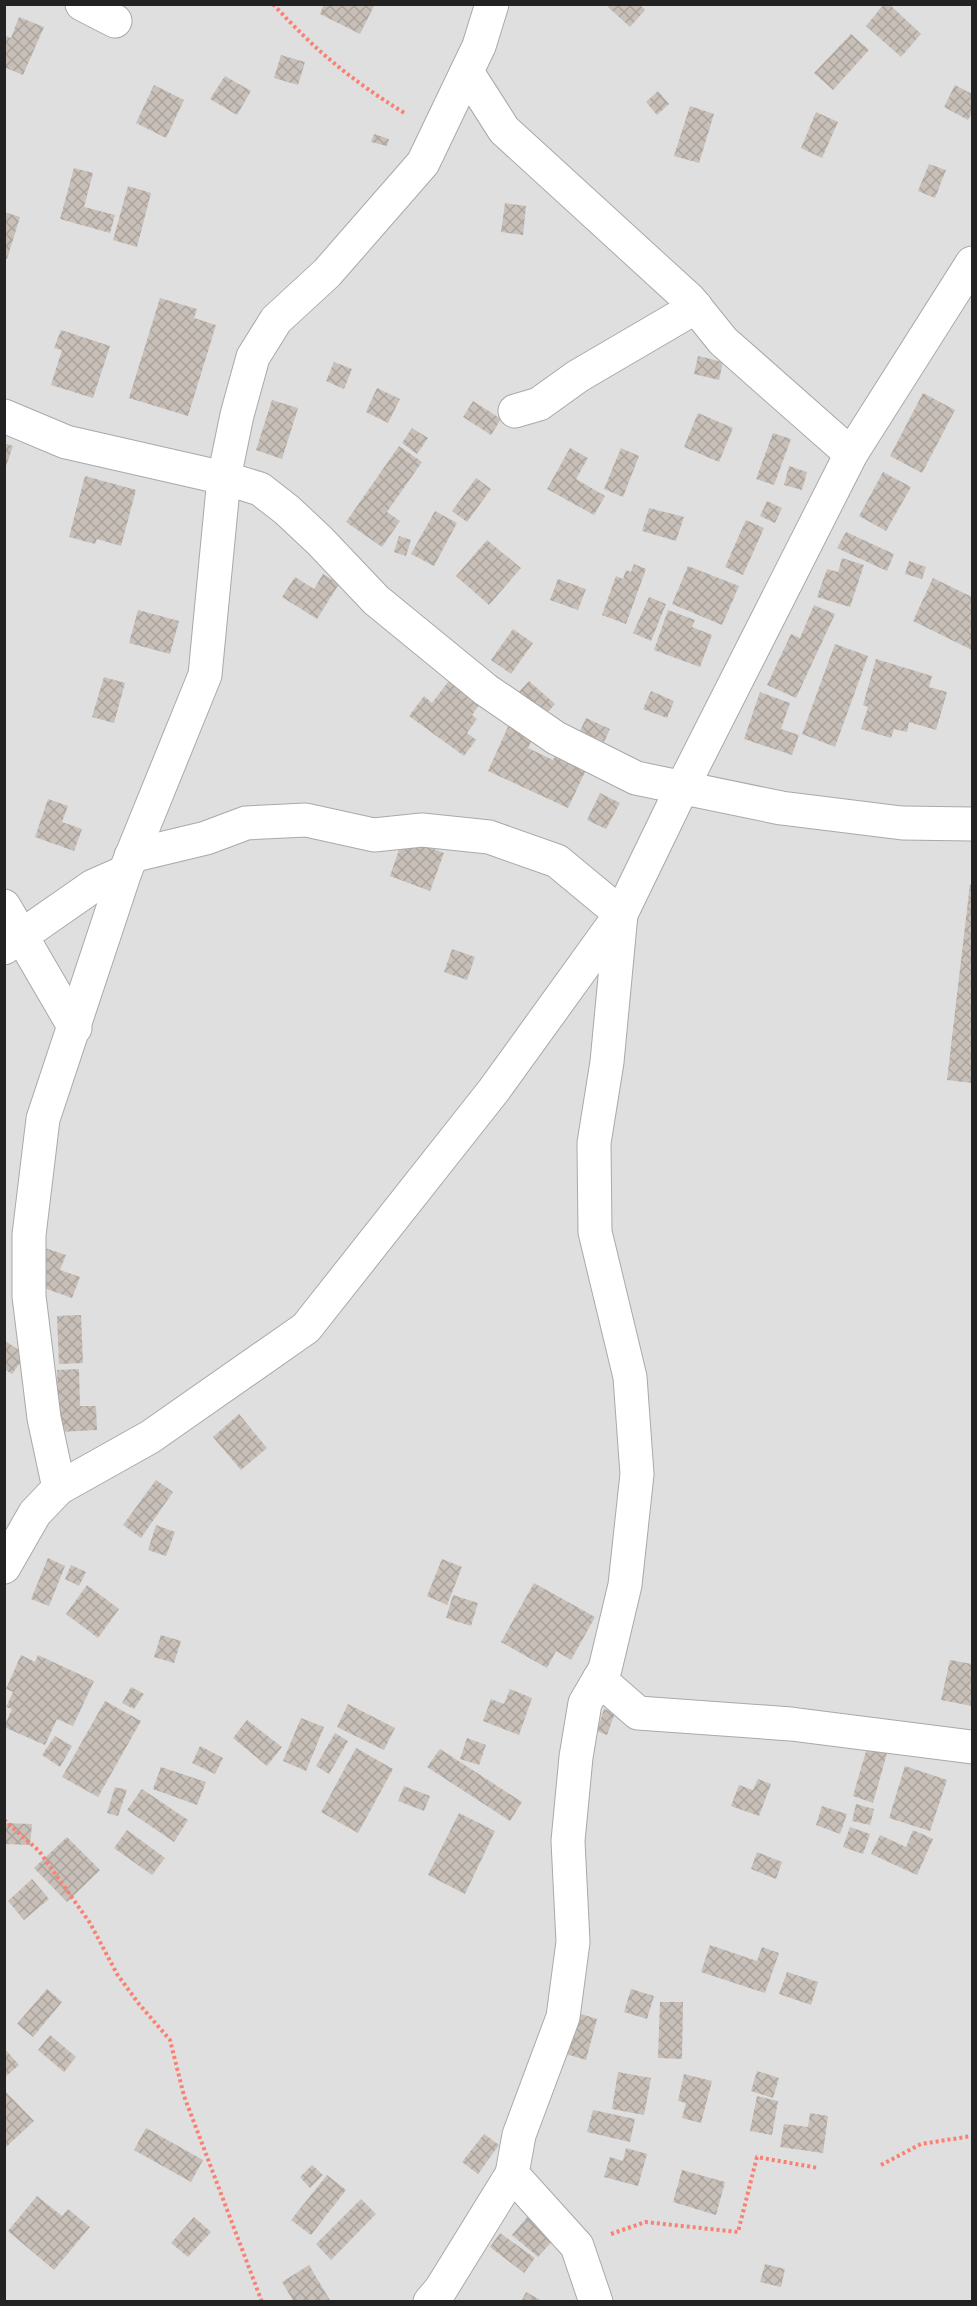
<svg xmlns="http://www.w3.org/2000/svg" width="977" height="2306" viewBox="0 0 977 2306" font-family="Raleway,sans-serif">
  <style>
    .residential { fill: #e0dfdf }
    .building { fill: url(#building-cross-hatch) }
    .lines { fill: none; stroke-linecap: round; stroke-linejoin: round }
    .minor-casing { stroke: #a9a9a9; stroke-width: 35 }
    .path { stroke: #fa8072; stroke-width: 4; stroke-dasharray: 3 3; stroke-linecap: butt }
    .minor { stroke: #fff; stroke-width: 33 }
  </style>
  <defs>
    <pattern id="building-cross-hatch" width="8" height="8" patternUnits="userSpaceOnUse" patternTransform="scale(1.5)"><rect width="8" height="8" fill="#c7bfb8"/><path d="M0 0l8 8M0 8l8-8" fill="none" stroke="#aba49e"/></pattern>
  </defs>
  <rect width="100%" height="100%" fill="#f2efe9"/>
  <!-- residential -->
  <rect class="residential" x="5" y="5" width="967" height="2296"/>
  <!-- building -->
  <g class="building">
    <polygon points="324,4 375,4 360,34 320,14"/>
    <polygon points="610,4 639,4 645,10 630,27 608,7"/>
    <polygon points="884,4 889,4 921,34 901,57 866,26"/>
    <polygon points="19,17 44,27 23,75 4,67 4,35 11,38"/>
    <polygon points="851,34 869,50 833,90 814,73"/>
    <polygon points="281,55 305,62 298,85 274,78"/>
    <polygon points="225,76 251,91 237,115 210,99"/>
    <polygon points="154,85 184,100 166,138 136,123"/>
    <polygon points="955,85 972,94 972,112 968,120 944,107"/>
    <polygon points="658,91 669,104 657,115 646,102"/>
    <polygon points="690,106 714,114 699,163 674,156"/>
    <polygon points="816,112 838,122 822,158 801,148"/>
    <polygon points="374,134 389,139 387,146 371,142"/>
    <polygon points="929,164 946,170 935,198 918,191"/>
    <polygon points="74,168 93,173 84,207 115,215 110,233 60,219"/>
    <polygon points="128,186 151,193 137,247 113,240"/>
    <polygon points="505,203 526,206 523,235 501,232"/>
    <polygon points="4,212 20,217 7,259 4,258"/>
    <polygon points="160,298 197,309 194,318 216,325 188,416 129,398"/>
    <polygon points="61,330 110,346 93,398 51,385 62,350 54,348"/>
    <polygon points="698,356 723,362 719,380 694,374"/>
    <polygon points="334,362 352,369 344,389 326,381"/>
    <polygon points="377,388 400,399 388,423 366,412"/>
    <polygon points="923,393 955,410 922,473 890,456"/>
    <polygon points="272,400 298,408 282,459 256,450"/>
    <polygon points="473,401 501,419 491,435 463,417"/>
    <polygon points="698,413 733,428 719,462 684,447"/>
    <polygon points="412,428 428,438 417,454 402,443"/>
    <polygon points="773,433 791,439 774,485 756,479"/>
    <polygon points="4,443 13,446 5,469 4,469"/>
    <polygon points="399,446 422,462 387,512 400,521 382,547 346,522"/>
    <polygon points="570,448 588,458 576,479 605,496 594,515 547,489"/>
    <polygon points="621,448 639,456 623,497 604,489"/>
    <polygon points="789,466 807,472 802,490 784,485"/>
    <polygon points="883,472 911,487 886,531 859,516"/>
    <polygon points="85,476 136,490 121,546 97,539 95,544 69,537"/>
    <polygon points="476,478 491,489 467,522 452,511"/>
    <polygon points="767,501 782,508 775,523 760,516"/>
    <polygon points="649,508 684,517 676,541 642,531"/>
    <polygon points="435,511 457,523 434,566 411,554"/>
    <polygon points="746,520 764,528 743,575 725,567"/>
    <polygon points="846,532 894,554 887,571 837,548"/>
    <polygon points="399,536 411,540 406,556 394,552"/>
    <polygon points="487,540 521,568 489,605 456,576"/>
    <polygon points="842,558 864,565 850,607 817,597 827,569 838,572"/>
    <polygon points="909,561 926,567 922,579 905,574"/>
    <polygon points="634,564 646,569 626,624 602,615 616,576 623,579 626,570 631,572"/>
    <polygon points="688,566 739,586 722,625 672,604"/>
    <polygon points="323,574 339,584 317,619 282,597 295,577 314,589"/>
    <polygon points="933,578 972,597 972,650 913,621"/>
    <polygon points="558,579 586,589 578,610 550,600"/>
    <polygon points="649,597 666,604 651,641 633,633"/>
    <polygon points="814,605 835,614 796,698 767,685 791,634 800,638"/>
    <polygon points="138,610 179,621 170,654 129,643"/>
    <polygon points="668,610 695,620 692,627 712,635 700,667 654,650"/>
    <polygon points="513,629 533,643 511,674 491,660"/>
    <polygon points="835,644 868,656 835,747 802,734"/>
    <polygon points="876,659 932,676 929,687 947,692 936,730 909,722 907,732 894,729 891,738 861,729 868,707 863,705"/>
    <polygon points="104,677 125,683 114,723 92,717"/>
    <polygon points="451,678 482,701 472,715 477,719 467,733 476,740 464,756 409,716 424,696 432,703"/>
    <polygon points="529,681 555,704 541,719 515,696"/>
    <polygon points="651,691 674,701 667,718 643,709"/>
    <polygon points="760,692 790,703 781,729 799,735 792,755 744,739"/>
    <polygon points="586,718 610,729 604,742 580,731"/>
    <polygon points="511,720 536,731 528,748 553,760 555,756 586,770 568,808 488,771"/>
    <polygon points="600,793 620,803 606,829 587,820"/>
    <polygon points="48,799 68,806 62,822 82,829 74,851 35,837"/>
    <polygon points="403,838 444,853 430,891 390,876"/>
    <polygon points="970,884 972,885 972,1083 947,1080"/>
    <polygon points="452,949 475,957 467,980 444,972"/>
    <polygon points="45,1248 66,1255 60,1270 80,1277 72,1298 33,1284"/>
    <polygon points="81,1315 83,1363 59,1364 57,1316"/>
    <polygon points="4,1340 26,1355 12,1374 4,1369"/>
    <polygon points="79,1369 80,1406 96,1406 97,1430 59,1432 57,1370"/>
    <polygon points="239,1414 267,1448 241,1470 213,1437"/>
    <polygon points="156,1480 173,1492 141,1538 123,1525"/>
    <polygon points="156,1525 175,1532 166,1556 148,1550"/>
    <polygon points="48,1558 65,1566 49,1606 31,1599"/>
    <polygon points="442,1559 462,1567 447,1605 427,1596"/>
    <polygon points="71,1565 86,1572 79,1586 65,1579"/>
    <polygon points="534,1583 595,1617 571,1660 556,1651 547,1668 501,1642"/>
    <polygon points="87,1585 119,1609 98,1638 66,1614"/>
    <polygon points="453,1595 478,1603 471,1626 446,1618"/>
    <polygon points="161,1635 181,1641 174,1663 154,1657"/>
    <polygon points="21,1655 35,1662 38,1655 94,1681 73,1726 57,1719 45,1745 4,1727 12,1709 6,1707 13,1692 6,1689"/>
    <polygon points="950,1660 972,1664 972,1706 941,1700"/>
    <polygon points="131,1687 144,1694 134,1709 122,1703"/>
    <polygon points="510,1689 532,1698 519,1735 483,1721 491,1699 504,1704"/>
    <polygon points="105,1701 141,1721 98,1797 62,1777"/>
    <polygon points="348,1704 395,1728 384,1750 337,1727"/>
    <polygon points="604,1709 615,1713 607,1735 597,1731"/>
    <polygon points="301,1718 324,1727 306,1771 283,1761"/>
    <polygon points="247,1720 282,1747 267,1766 233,1738"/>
    <polygon points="335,1733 348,1741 329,1774 316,1766"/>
    <polygon points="55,1736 72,1746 60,1767 42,1755"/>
    <polygon points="467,1738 486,1745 479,1765 460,1759"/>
    <polygon points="869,1741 889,1746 873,1803 853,1796"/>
    <polygon points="200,1746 223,1758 215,1774 192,1763"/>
    <polygon points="356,1748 393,1769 358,1833 321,1812"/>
    <polygon points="440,1749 522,1802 510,1821 427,1767"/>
    <polygon points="905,1766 947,1780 930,1831 889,1818"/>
    <polygon points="161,1767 206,1782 197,1805 153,1789"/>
    <polygon points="758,1779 771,1784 759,1816 731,1806 739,1785 753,1790"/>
    <polygon points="404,1786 430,1796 424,1811 398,1801"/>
    <polygon points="115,1787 127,1790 118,1816 107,1813"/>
    <polygon points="142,1789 188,1820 174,1842 127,1810"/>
    <polygon points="856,1804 874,1809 870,1825 852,1821"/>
    <polygon points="822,1806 847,1814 840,1834 816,1825"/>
    <polygon points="459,1813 495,1831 465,1894 428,1875"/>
    <polygon points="4,1823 32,1824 30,1845 4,1844"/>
    <polygon points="850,1827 870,1834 863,1854 843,1847"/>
    <polygon points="127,1830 165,1858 152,1875 114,1848"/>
    <polygon points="913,1830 933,1839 917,1875 871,1854 880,1835 906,1847"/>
    <polygon points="67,1837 100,1870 67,1902 34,1868"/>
    <polygon points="757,1852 782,1862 776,1879 751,1869"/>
    <polygon points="32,1879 49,1899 24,1920 8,1901"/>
    <polygon points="710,1945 757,1961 762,1947 779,1953 765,1993 701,1972"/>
    <polygon points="787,1972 818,1982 811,2005 779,1994"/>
    <polygon points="47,1989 62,2002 33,2037 17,2024"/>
    <polygon points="631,1989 654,1996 647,2019 624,2012"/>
    <polygon points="660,2002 683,2002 682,2059 658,2058"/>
    <polygon points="578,2013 597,2019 586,2060 566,2054"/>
    <polygon points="50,2035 76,2057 64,2072 38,2050"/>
    <polygon points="4,2048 19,2065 4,2078"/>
    <polygon points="757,2071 779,2078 773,2098 751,2091"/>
    <polygon points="618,2072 651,2078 644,2115 612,2109"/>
    <polygon points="684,2074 712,2081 701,2123 682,2118 686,2103 678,2101"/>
    <polygon points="4,2090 34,2121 4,2149"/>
    <polygon points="757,2096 778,2101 772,2135 750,2131"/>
    <polygon points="593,2110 635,2119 630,2142 587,2132"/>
    <polygon points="810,2113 828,2116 823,2153 780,2147 784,2124 808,2127"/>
    <polygon points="146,2128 203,2160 191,2182 134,2150"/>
    <polygon points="484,2134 499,2145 478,2174 462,2162"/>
    <polygon points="626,2148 647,2154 638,2186 604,2177 610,2157 623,2161"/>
    <polygon points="312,2165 323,2175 310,2188 300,2177"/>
    <polygon points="682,2170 725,2182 716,2215 673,2202"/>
    <polygon points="327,2175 346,2190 311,2235 291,2220"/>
    <polygon points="37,2196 62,2216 68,2209 90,2227 54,2270 8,2231"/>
    <polygon points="361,2199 376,2214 331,2260 316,2244"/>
    <polygon points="528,2216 555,2238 538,2257 512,2235"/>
    <polygon points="194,2217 211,2232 188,2257 171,2243"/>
    <polygon points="500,2233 535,2258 524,2273 490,2247"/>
    <polygon points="765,2264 785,2269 781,2287 760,2282"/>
    <polygon points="309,2265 331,2302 294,2302 282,2282"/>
    <polygon points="526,2292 544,2302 521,2302"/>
  </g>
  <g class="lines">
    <!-- minor casing -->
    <g class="minor-casing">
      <g id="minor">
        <polyline points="82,4 115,21"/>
        <polyline points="467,72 504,130 690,300 723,341 851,454"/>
        <polyline points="515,411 539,404 578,376 696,307"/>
        <polyline points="4,416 66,442 224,478 260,489 287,510 320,541 376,600 486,690 556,738 636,778 781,808 902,823 972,824"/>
        <polyline points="131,856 206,838 246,823 306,820 374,835 422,830 489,837 557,861 621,914 607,1062 594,1143 595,1232 630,1377 637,1474 625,1585 605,1669 585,1703 576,1757 568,1841 573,1942 563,2017 519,2135 512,2174 577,2246 596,2302"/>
        <polyline points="4,906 75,1028"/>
        <polyline points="4,948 93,886 125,872"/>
        <polyline points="59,1488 44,1418 29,1296 29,1235 43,1119 125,872 205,675 224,478 237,415 253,357 276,320 327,273 423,163 479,46 492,4"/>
        <polyline points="4,1567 35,1513 59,1488 150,1437 306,1328 494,1090 621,914 682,788 851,454 972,263"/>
        <polyline points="599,1679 638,1713 791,1724 972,1747"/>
        <polyline points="430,2302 441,2289 512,2174"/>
      </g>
    </g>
    <!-- path -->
    <g class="path">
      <path d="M 273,4 C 317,52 351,80 406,114"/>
      <polyline points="4,1820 39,1851 90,1923 117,1974 139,2004 170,2040 184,2096 262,2302"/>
      <polyline points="881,2165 921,2144 972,2136"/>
      <polyline points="611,2234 645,2222 738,2232 757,2157 818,2168"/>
    </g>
    <!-- minor -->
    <use href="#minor" class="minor"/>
  </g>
  <!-- border -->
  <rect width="977" height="2306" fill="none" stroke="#222222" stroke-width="12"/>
</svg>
